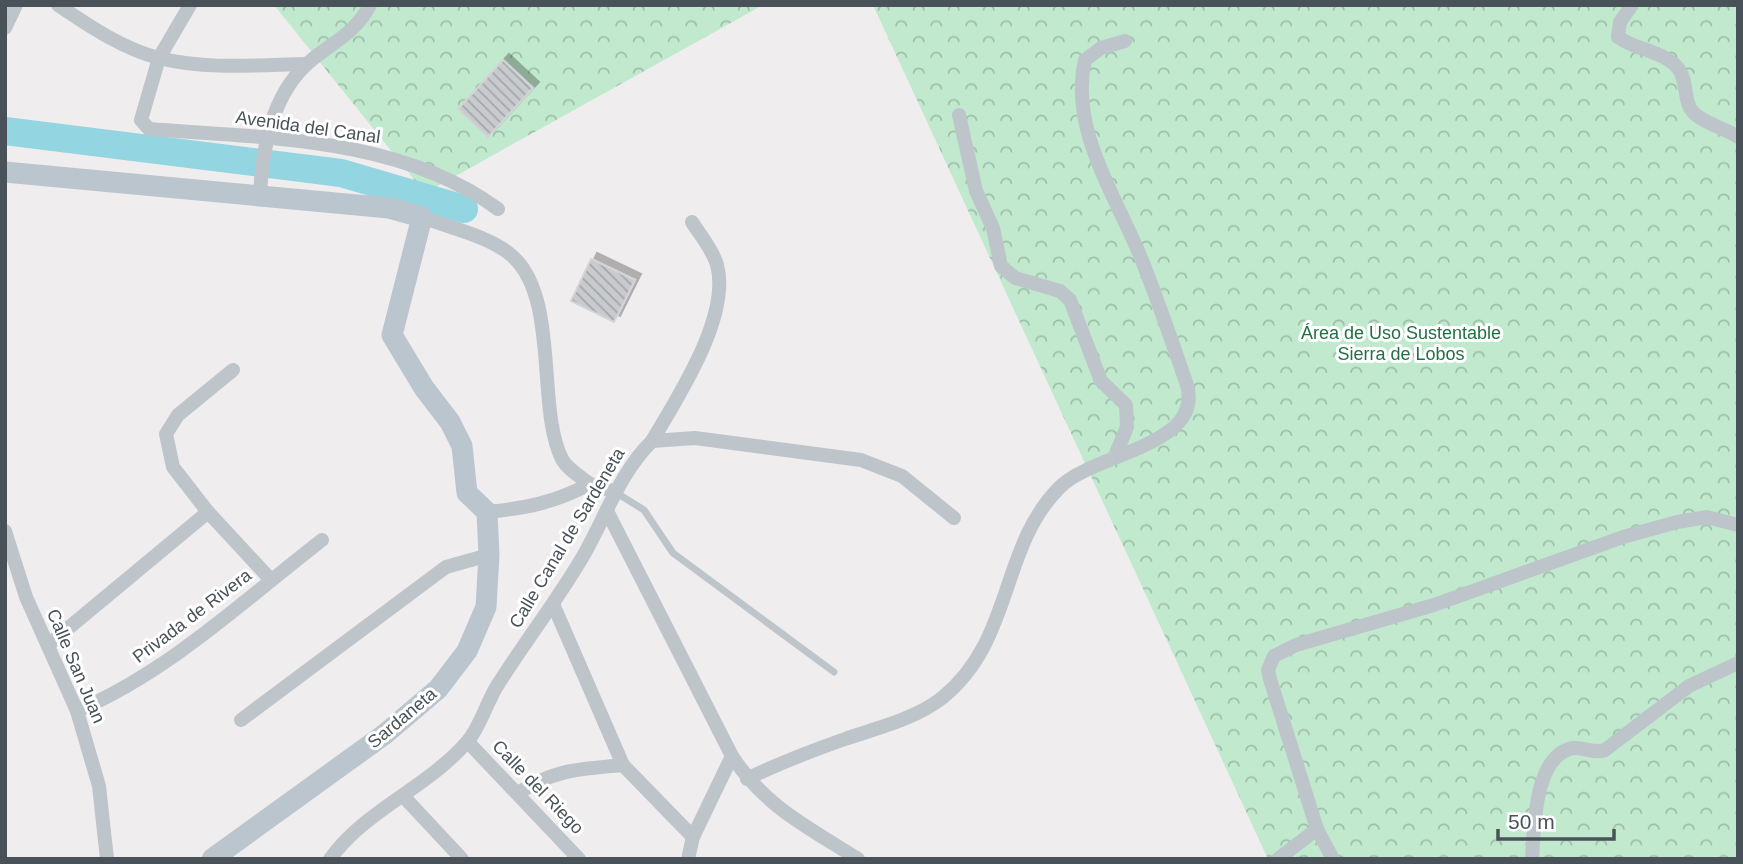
<svg xmlns="http://www.w3.org/2000/svg" width="1743" height="864" viewBox="0 0 1743 864" font-family="Arial,sans-serif">
  <style>
    .park { fill: url(#park-crowns) }
    .lines { fill: none; stroke-linecap: round; stroke-linejoin: round }
    .river { stroke: #93d6e1; stroke-width: 28 }
    .building { fill: url(#building-back-hatch); stroke: #d2d4d8; stroke-width: 2; filter: url(#shadow) }
    .lane { stroke: #bdc5cb; stroke-width: 7 }
    .street { stroke: #bdc5cb; stroke-width: 14 }
    .secondary { stroke: #bbc5cd; stroke-width: 21 }
    .labels { text-anchor: middle; stroke-width: 6; stroke-linejoin: round; paint-order: stroke }
    .street-label { font-size: 18px; fill: #485258; stroke: #fff }
    .park-label { font-size: 18px; fill: #227144; stroke: #fff }
  </style>
  <defs>
    <pattern id="park-crowns" width="20" height="18" patternUnits="userSpaceOnUse" patternTransform="scale(1.75)"><rect width="20" height="18" fill="#c0e9cd"/><path d="M2 6a3 3 0 1 1 6 0M12 15a3 3 0 1 1 6 0" fill="none" stroke="#9ebfa9"/></pattern>
    <pattern id="building-back-hatch" width="6" height="6" patternUnits="userSpaceOnUse" patternTransform="scale(1.75)"><rect width="6" height="6" fill="#c8cace"/><path d="M-1 5l2 2M0 0l6 6M5-1l2 2" fill="none" stroke="#a4a7aa"/></pattern>
    <filter id="shadow"><feDropShadow dx="6" dy="-6" stdDeviation="0" flood-color="#0004"/></filter>
  </defs>
  <rect width="100%" height="100%" fill="#f0edee"/>
  <!-- park -->
  <g class="park">
    <polygon points="274,5 763,5 425,193"/>
    <polygon points="873,5 1738,5 1738,859 1268,859"/>
  </g>
  <g class="lines">
    <!-- river -->
    <polyline class="river" points="5,131 341,173 464,209"/>
  </g>
  <!-- building -->
  <g class="building">
    <polygon points="503,60 533,88 488,137 458,109"/>
    <polygon points="591,259 635,280 614,322 571,301"/>
  </g>
  <g class="lines">
    <!-- lane -->
    <polyline class="lane" points="615,492 644,510 673,553 834,672"/>
    <!-- street -->
    <g class="street">
      <path d="M 58,5 C 89,26 123,49 159,58 C 206,70 259,65 306,64"/>
      <path d="M 190,5 L 159,58 L 141,120 L 149,129 C 266,138 400,137 498,209"/>
      <path d="M 1632,5 L 1620,22 L 1618,37 C 1635,50 1661,50 1677,67 C 1689,80 1682,102 1694,113 C 1705,124 1725,128 1738,137"/>
      <polyline points="5,28 16,5"/>
      <polyline points="959,115 976,191 993,228 1001,266 1015,278 1060,291 1070,300 1101,381 1126,405 1127,427 1115,456"/>
      <path d="M 260,196 C 262,150 271,96 308,63 C 331,43 355,34 370,5"/>
      <path d="M 422,217 C 450,228 489,236 511,255 C 560,296 536,408 562,459 C 567,469 581,477 590,484"/>
      <polyline points="233,370 178,415 166,434 173,467 208,512 271,580"/>
      <path d="M 652,441 C 678,397 731,316 717,265 C 713,250 700,235 692,222"/>
      <path d="M 607,511 L 732,756 C 765,807 808,827 858,859"/>
      <path d="M 487,512 C 527,508 553,503 590,484 L 613,491"/>
      <polyline points="5,531 26,597 77,711 99,786 107,859"/>
      <polyline points="553,604 623,765 693,837"/>
      <polyline points="48,645 208,512"/>
      <path d="M 77,711 C 170,671 243,601 322,540"/>
      <polyline points="241,720 446,567 489,555"/>
      <polyline points="468,742 579,859"/>
      <path d="M 747,779 C 779,763 811,751 845,739 C 877,728 915,719 942,698 C 1014,640 999,549 1059,488 C 1092,453 1204,447 1187,385 C 1172,342 1158,300 1141,258 C 1116,196 1069,129 1085,60 L 1101,48 L 1125,41"/>
      <path d="M 518,793 C 555,769 581,769 623,765"/>
      <polyline points="404,797 462,859"/>
      <path d="M 330,859 C 365,810 427,788 467,742 C 480,727 486,704 497,686 C 524,643 556,602 582,558 C 606,517 618,475 652,441 L 695,438 L 861,460 L 902,476 L 954,518"/>
      <polyline points="688,859 693,837 732,756"/>
      <polyline points="1278,859 1317,829"/>
      <polyline points="1333,859 1317,829 1270,679 1268,670 1274,656 1296,645 1434,605 1623,537 1677,522 1707,517 1738,525"/>
      <path d="M 1532,859 C 1534,829 1534,755 1573,748 C 1585,747 1593,754 1605,750 L 1689,686 L 1738,663"/>
    </g>
    <!-- secondary -->
    <polyline class="secondary" points="5,172 389,208 422,217 392,335 424,388 450,422 462,446 467,493 487,512 489,555 486,607 467,651 438,689 385,734 212,859"/>
  </g>
  <g class="labels">
    <!-- street labels -->
    <g class="street-label">
      <text transform="translate(308 127) rotate(8)" y="6">Avenida del Canal</text>
      <text transform="translate(567 538) rotate(-59)" y="6">Calle Canal de Sardeneta</text>
      <text transform="translate(192 616) rotate(-37)" y="6">Privada de Rivera</text>
      <text transform="translate(76 666) rotate(67)" y="6">Calle San Juan</text>
      <text transform="translate(402 718) rotate(-40)" y="6">Sardaneta</text>
      <text transform="translate(538 787) rotate(46)" y="6">Calle del Riego</text>
    </g>
    <!-- park labels -->
    <g class="park-label">
      <text x="1401" y="339">Área de Uso Sustentable<tspan x="1401" dy="21">Sierra de Lobos</tspan></text>
    </g>
  </g>
  <!-- border -->
  <rect width="1743" height="864" fill="none" stroke="#485258" stroke-width="14"/>
  <!-- scale -->
  <path d="M1498 829v10h116v-10" fill="none" stroke="#485258" stroke-width="3.5"/>
  <text x="1508" y="829" font-size="21" fill="#485258" stroke="#ffffff" stroke-width="5" paint-order="stroke">50 m</text>
</svg>
